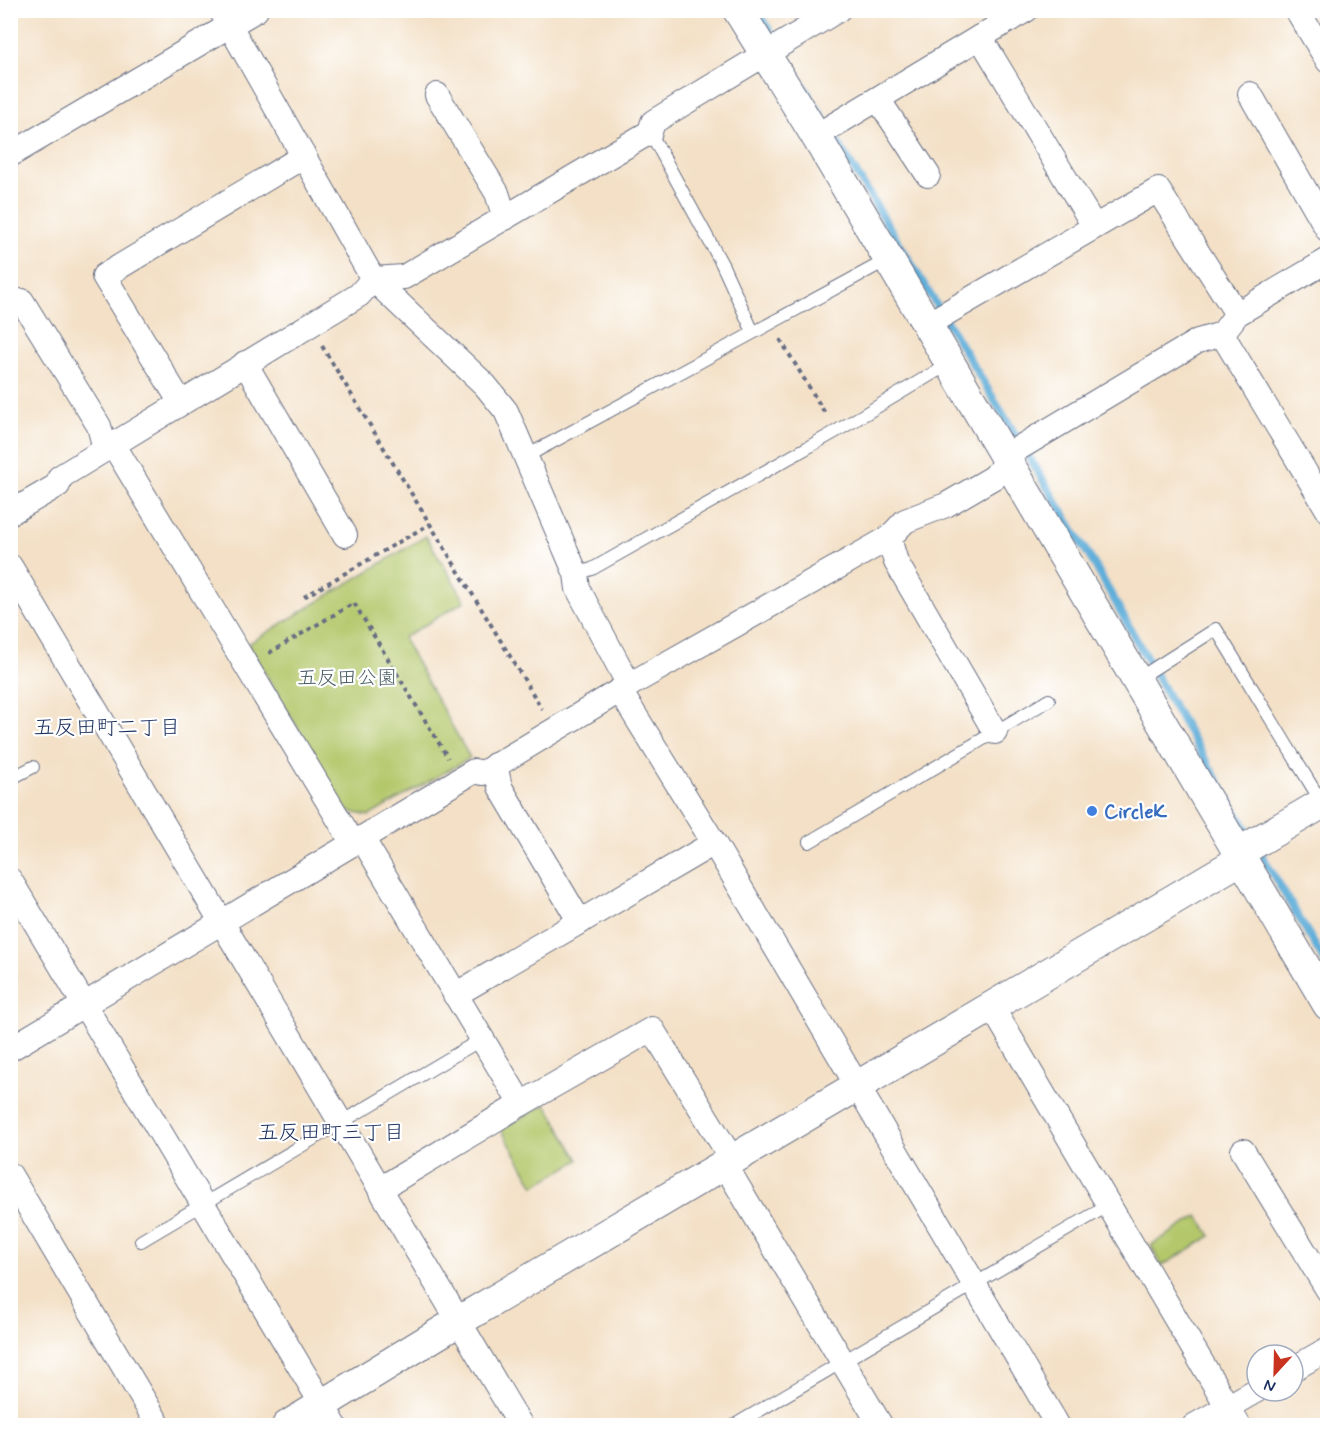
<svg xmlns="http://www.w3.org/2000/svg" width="1338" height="1436" viewBox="0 0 1338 1436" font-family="Mynerve,'Klee One',sans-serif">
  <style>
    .green { fill: #b4c76b; stroke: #687b64; stroke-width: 1.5 }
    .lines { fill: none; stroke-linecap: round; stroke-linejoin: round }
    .stream { stroke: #5faed9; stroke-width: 8 }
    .service-casing { stroke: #676d82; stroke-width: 14 }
    .minor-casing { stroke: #676d82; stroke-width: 26 }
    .tertiary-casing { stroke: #676d82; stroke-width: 32 }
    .path { stroke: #676d82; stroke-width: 4; stroke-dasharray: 4.5 4.5; stroke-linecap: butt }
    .service { stroke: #fff; stroke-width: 12 }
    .minor { stroke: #fff; stroke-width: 24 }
    .tertiary { stroke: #fff; stroke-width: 30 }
    .shop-dot { fill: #3f7fe0; stroke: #fff; stroke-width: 2 }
    .labels { text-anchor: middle; stroke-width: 4.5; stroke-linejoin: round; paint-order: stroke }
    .park-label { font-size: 20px; fill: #495d62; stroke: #fff }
    .shop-label { font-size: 20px; font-weight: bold; fill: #366cbe; stroke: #fff; text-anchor: start }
    .neighbourhood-label { font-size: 21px; fill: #1b2f5e; stroke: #fff }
  </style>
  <rect width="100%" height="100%" fill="#fff"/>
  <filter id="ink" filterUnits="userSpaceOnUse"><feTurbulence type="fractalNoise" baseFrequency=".0167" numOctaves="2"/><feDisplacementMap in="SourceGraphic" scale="12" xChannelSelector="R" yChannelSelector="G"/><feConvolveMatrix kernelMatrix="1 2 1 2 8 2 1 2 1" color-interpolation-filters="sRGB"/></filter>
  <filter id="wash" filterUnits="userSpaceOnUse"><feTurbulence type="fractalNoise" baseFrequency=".008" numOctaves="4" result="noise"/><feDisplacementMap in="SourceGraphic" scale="24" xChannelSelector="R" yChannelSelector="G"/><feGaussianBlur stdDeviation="1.35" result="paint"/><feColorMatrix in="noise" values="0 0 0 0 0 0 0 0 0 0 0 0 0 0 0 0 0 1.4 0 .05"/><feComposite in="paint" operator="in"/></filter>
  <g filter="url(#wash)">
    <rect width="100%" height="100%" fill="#f3e0c6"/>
    <!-- green -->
    <g class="green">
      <polygon points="426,536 465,601 403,638 470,758 369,816 347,811 248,644"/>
      <polygon points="546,1104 579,1160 534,1186 501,1129"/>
      <polygon points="1198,1216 1211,1236 1162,1266 1151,1245"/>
    </g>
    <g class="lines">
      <!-- stream -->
      <polyline class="stream" points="757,10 1097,569 1168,697 1328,967"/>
    </g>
  </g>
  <g filter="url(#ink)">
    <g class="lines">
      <!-- service casing -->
      <g class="service-casing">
        <g id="service">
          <polyline points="650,132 722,264 753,332"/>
          <polyline points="525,457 887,260"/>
          <polyline points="576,574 592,569 835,432 950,363"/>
          <polyline points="1136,680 1216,629 1322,803"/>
          <polyline points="10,779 33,767"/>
          <polyline points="809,842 1049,700"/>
          <polyline points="141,1241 482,1039"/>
          <polyline points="733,1426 1109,1205"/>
        </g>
      </g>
      <!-- minor casing -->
      <g class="minor-casing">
        <g id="minor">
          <polyline points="221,10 373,279 485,385 506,411 576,574 578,589 629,685"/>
          <polyline points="1297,10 1328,61"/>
          <polyline points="980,37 1026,10"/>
          <polyline points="1250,94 1328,230"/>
          <polyline points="437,95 497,193 505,218"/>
          <polyline points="878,99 928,175"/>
          <polyline points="816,136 980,37 1094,226"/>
          <polyline points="10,155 256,10"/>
          <polyline points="22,301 99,426 105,449"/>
          <polyline points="926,325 1158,190 1237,314"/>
          <polyline points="1222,334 1328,510"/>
          <polyline points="245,363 345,535"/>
          <polyline points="181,403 104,276 304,156"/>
          <polyline points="113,444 353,843"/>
          <polyline points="10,513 58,485 60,477 359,295 373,279 404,277 650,132 653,122 838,10"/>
          <polyline points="889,538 896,562 995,732"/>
          <polyline points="10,566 521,1426"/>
          <polyline points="620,691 714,843 1058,1426"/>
          <polyline points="495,765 500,787 580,922"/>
          <polyline points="362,838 521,1104 380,1189"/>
          <polyline points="10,880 335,1426"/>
          <polyline points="455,995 714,843"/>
          <polyline points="992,1007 1239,1426"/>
          <polyline points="10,1049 474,771 483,773 629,685 889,538 905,521 946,505 994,477 1014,451 1198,341 1222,334 1237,314 1328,260"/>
          <polyline points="521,1104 652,1029 733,1161"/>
          <polyline points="1243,1151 1328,1290"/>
          <polyline points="725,1165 881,1426"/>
          <polyline points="10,1175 159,1426"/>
          <polyline points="1293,1369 1328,1349"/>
          <polyline points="1194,1426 1257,1390"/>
        </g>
      </g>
      <!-- tertiary casing -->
      <g class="tertiary-casing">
        <g id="tertiary">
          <polyline points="738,10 816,136 1328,1005"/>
          <polyline points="1238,853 1328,800"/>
          <polyline points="287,1426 459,1321 1242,859"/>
        </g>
      </g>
      <!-- path -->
      <g class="path">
        <polyline points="780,339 826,415"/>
        <polyline points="322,346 542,709"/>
        <polyline points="304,597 430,524"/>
        <polyline points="269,653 354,603 448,758"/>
      </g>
      <!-- service -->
      <use href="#service" class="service"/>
      <!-- minor -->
      <use href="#minor" class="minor"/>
      <!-- tertiary -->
      <use href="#tertiary" class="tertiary"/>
    </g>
  </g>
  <!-- markers -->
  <circle class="shop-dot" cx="1092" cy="811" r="6"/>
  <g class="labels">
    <!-- park labels -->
    <g class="park-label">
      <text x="347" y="684">五反田公園</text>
    </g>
    <!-- shop labels -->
    <g class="shop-label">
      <text x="1104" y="818">CircleK</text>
    </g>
    <!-- neighbourhood labels -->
    <g class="neighbourhood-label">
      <text x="107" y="734">五反田町二丁目</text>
      <text x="331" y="1139">五反田町三丁目</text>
    </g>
  </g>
  <!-- margin -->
  <rect width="1338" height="1436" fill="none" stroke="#fff" stroke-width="36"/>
  <!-- north arrow -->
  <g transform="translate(1275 1373) rotate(202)"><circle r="28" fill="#ffffff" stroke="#a4acbf" stroke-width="1.5"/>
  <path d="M0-4.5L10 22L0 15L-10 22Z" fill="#c8321e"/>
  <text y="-9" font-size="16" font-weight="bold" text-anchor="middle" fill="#1b2f5e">N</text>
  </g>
</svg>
